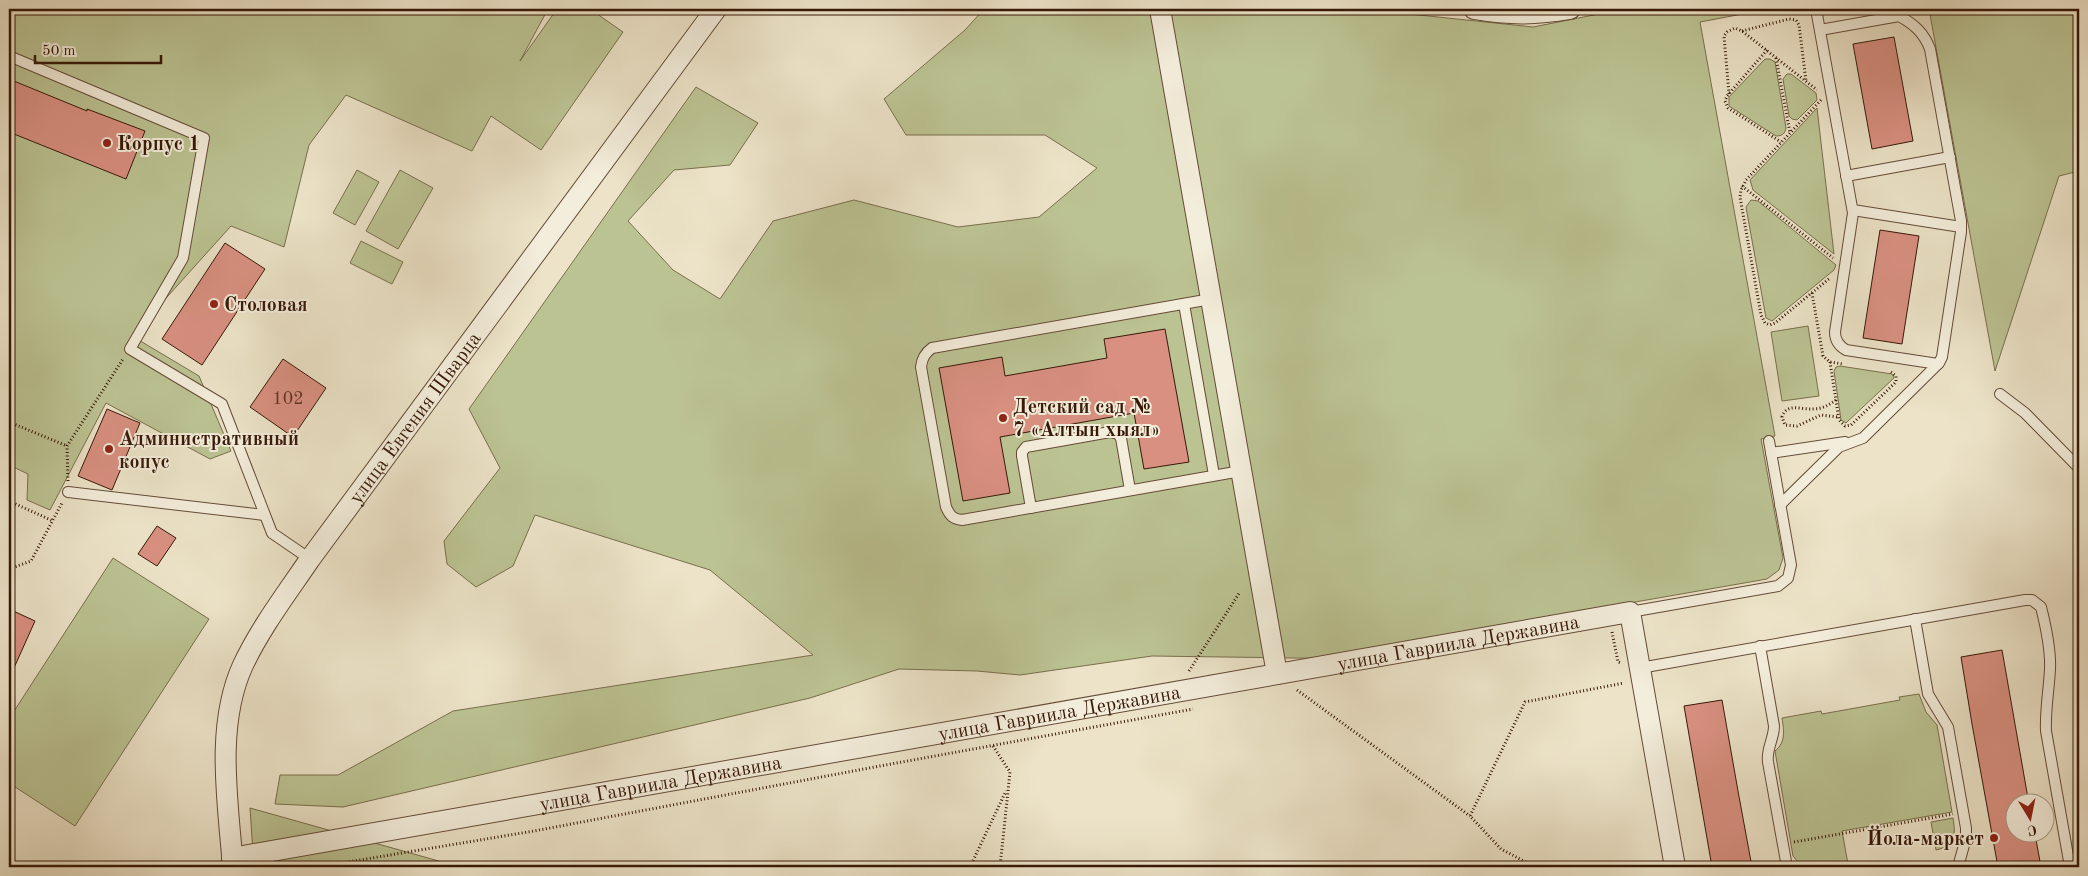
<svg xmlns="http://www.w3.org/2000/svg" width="2088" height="876" viewBox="0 0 2088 876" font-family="'Old Standard TT',serif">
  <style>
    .green { fill: #bcc393; stroke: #7a6e4d }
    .building { fill: #d99081; stroke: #371807 }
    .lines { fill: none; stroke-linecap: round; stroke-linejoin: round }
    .lane-casing { stroke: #644b37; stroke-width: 12 }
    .street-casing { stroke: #644b37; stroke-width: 22 }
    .path { stroke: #371807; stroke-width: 3; stroke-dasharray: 1 2.5; stroke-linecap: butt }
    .lane { stroke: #f3eddb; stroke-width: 10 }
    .street { stroke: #f3eddb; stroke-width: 20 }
    .poi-dot { fill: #8f2418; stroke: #f3eddb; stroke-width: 2 }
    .labels { text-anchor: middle; stroke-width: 4; stroke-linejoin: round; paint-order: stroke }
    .number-label { font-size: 18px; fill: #603626 }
    .poi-label { font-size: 20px; font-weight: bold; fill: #371807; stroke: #f3eddb; text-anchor: start }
    .street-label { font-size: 20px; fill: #371807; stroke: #f3eddb }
  </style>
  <rect width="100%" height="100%" fill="#ece3c8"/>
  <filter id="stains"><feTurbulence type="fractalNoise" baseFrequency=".004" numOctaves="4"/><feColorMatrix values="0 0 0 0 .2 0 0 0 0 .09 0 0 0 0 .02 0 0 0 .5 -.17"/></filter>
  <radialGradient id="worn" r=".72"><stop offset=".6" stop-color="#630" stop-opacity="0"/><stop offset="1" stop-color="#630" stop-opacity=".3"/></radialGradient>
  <!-- green -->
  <g class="green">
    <polygon points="9,9 548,9 520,61 557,9 590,9 623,32 541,150 491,116 472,151 346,95 309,145 284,247 231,226 132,336 199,376 231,451 210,459 106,403 50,510 27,500 28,474 9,465"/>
    <polygon points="984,9 1362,9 1533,27 1624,9 1769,9 1700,22 1775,436 1761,439 1783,558 1779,570 1767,579 1618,605 1368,659 1152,656 1020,675 977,671 899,669 810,698 343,807 275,804 280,775 338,775 453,711 813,655 710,570 535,515 513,566 476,587 447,564 444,541 500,468 469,409 696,87 758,123 730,165 674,170 628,221 673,270 720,299 773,221 854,200 958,227 1039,217 1097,168 1045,135 906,135 884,99 965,30"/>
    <polygon points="1929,9 2079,9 2079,171 2059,176 1995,371"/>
    <path d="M 1765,59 L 1770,59 L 1775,62 L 1786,128 C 1785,134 1782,136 1776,136 L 1729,106 L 1729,97 Z"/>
    <polygon points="1787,74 1791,74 1816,93 1817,100 1797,120 1792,119 1789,116 1783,79"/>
    <polygon points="1817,108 1834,254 1753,190 1750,180"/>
    <polygon points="357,170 379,182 355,225 333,213"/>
    <polygon points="400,170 433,188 398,249 366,231"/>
    <polygon points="1751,200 1758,201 1836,265 1834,270 1772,321 1766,318 1746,207"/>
    <polygon points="361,241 403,262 392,284 350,263"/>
    <polygon points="1808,326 1819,396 1782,401 1771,332"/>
    <polygon points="1840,366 1892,374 1894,378 1846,423 1841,420 1834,371 1836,367"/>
    <polygon points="113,558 209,619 75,826 9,783 9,719"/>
    <path d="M 1919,694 L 1926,712 L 1937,725 L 1952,812 L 1842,831 L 1848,864 L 1831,867 L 1802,867 L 1793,856 L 1775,751 C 1786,742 1784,731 1782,718 L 1821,711 L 1822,714 L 1900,700 L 1899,697 Z"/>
    <polygon points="250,808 460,867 254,867"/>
    <path d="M 1953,818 C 1956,836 1955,846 1936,850 L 1931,822 Z"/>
  </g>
  <!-- building -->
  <g class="building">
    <polygon points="1894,37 1913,141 1872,149 1853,44"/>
    <polygon points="9,79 87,111 87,109 145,131 126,179 9,132"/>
    <polygon points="1880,230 1919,236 1902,344 1863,338"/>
    <polygon points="225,243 265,269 202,365 162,339"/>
    <polygon points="1165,329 1189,462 1144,469 1134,413 1000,437 1010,493 963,501 939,368 1002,357 1005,376 1107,358 1104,339"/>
    <polygon points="283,359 326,388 293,437 250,407"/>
    <polygon points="107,409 140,423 112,490 78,476"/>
    <polygon points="157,526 176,538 157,566 138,554"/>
    <polygon points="9,609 35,621 9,679"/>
    <polygon points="2002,650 2029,804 2016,804 2016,834 2035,834 2041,867 1998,867 1972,724 1961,657"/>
    <polygon points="1722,700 1738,791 1752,867 1712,867 1684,706"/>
  </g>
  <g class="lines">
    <!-- lane casing -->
    <g class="lane-casing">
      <g id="lane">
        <path d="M 1816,9 L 1853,213 L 1835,332 C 1835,340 1839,346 1846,350 L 1938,364"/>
        <polyline points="9,56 204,138 183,258 130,349 222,404 272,533 310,559"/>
        <polyline points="1846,176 1950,157"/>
        <polyline points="1853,210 1961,227"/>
        <path d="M 1211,299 L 932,348 C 925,353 922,358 921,367 L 946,507 C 950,516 953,519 962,520 L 1241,471"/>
        <polyline points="1184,304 1214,475"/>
        <polyline points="2000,394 2025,413 2079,468"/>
        <polyline points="1771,453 1845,442"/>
        <polyline points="68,492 264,515"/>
        <path d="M 1780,505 L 1839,447 L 1863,438 L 1939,363 L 1942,357 L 1961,232 L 1961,221 L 1930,49 C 1924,33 1914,24 1899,16 L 1820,30"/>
        <polyline points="1031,508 1022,456 1022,452 1026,447 1110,432 1118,434 1121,438 1130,490"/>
        <polyline points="1630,612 1778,586 1788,578 1791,565 1769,441"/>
        <polyline points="1915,619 1928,694 1948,727 1966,828 1966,838 1958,867"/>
        <path d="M 1760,646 L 1774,726 C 1774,739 1766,749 1768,762 L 1787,867"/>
        <path d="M 1640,668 L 2025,600 L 2032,600 L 2041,607 C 2046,627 2051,649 2050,669 C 2049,690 2045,710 2046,731 L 2070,867"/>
      </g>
    </g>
    <!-- street casing -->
    <g class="street-casing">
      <g id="street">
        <polyline points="1160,9 1277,674"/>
        <path d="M 1474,9 C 1509,15 1534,15 1570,9"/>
        <path id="s1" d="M 232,858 L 1630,612 L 1675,867"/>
        <path id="s2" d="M 233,867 C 228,802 215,726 243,665 C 261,627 287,593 310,559 L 716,9"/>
      </g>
    </g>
    <!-- path -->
    <g class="path">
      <polyline points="1742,31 1789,19 1796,20 1799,25 1806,81"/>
      <polyline points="1767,50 1727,96 1725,101 1728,108 1781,142"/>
      <polyline points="1776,58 1790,133"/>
      <polyline points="1729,94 1724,36 1727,32 1735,28 1742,31 1817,90"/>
      <polyline points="1821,100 1746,180 1741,190 1740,197 1761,315 1765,323 1770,325 1775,323 1830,278"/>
      <polyline points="1742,186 1833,258"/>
      <polyline points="1812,293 1823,356 1830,362 1843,364"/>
      <polyline points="1830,362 1839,420 1845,426 1851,425 1896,382 1896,376 1891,372"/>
      <path d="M 1836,400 C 1829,405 1822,409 1813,409 C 1802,410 1787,402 1782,417 L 1785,425 L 1797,426 L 1821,415 L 1838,417"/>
      <polyline points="9,422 67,446"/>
      <polyline points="68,481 67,446 123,359"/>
      <polyline points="9,501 53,521"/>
      <polyline points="9,569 31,561 62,503"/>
      <polyline points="1612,632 1618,662 1621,663"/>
      <polyline points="1189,671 1240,592"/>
      <polyline points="1297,690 1470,816"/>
      <polyline points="993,746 1010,772 1000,867"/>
      <polyline points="1794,842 1953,814"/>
      <polyline points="318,867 534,831 880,766 1193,709"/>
      <polyline points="970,867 1006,791"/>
      <polyline points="1535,867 1501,849 1470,816 1525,702 1624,683"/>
    </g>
    <!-- lane -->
    <use href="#lane" class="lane"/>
    <!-- street -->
    <use href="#street" class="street"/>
  </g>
  <!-- markers -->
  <g class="poi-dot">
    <circle cx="107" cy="143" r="5"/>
    <circle cx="214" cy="304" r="5"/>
    <circle cx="1003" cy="418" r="5"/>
    <circle cx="109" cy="449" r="5"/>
    <circle cx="1994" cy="838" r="5"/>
  </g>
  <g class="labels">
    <!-- number labels -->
    <g class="number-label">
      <text x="288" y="404">102</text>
    </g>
    <!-- poi labels -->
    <g class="poi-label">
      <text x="117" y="150">Корпус 1</text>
      <text x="224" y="311">Столовая</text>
      <text x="1013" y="413">Детский сад №<tspan x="1013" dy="23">7 «Алтын хыял»</tspan></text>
      <text x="119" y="445">Административный<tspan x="119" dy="23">копус</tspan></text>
      <text x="1984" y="845" text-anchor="end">Йола-маркет</text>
    </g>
    <!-- street labels -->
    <g class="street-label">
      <text dy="7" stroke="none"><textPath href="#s2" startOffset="506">улица Евгения Шварца</textPath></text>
      <text dy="7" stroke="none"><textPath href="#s1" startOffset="1245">улица Гавриила Державина</textPath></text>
      <text dy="7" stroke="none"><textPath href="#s1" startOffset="840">улица Гавриила Державина</textPath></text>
      <text dy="7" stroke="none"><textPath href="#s1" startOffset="435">улица Гавриила Державина</textPath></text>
    </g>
  </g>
  <!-- margin -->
  <rect width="2088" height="876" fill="none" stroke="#ece3c8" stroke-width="30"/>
  <rect x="10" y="10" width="2068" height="856" fill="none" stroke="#371807" stroke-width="2.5"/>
  <rect x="15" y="15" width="2058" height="846" fill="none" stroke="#371807"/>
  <!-- north arrow -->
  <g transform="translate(2030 818) rotate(170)"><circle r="24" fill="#f3eddb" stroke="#a89886"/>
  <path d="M0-4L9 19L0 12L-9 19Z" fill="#8f2418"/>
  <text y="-8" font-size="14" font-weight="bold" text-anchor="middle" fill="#371807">С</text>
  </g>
  <!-- scale -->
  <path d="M35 55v8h126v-8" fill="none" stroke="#371807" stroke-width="2.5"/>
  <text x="42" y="55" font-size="15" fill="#371807" stroke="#f3eddb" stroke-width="4" paint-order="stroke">50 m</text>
  <rect width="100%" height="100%" filter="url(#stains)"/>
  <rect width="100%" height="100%" fill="url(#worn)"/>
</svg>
